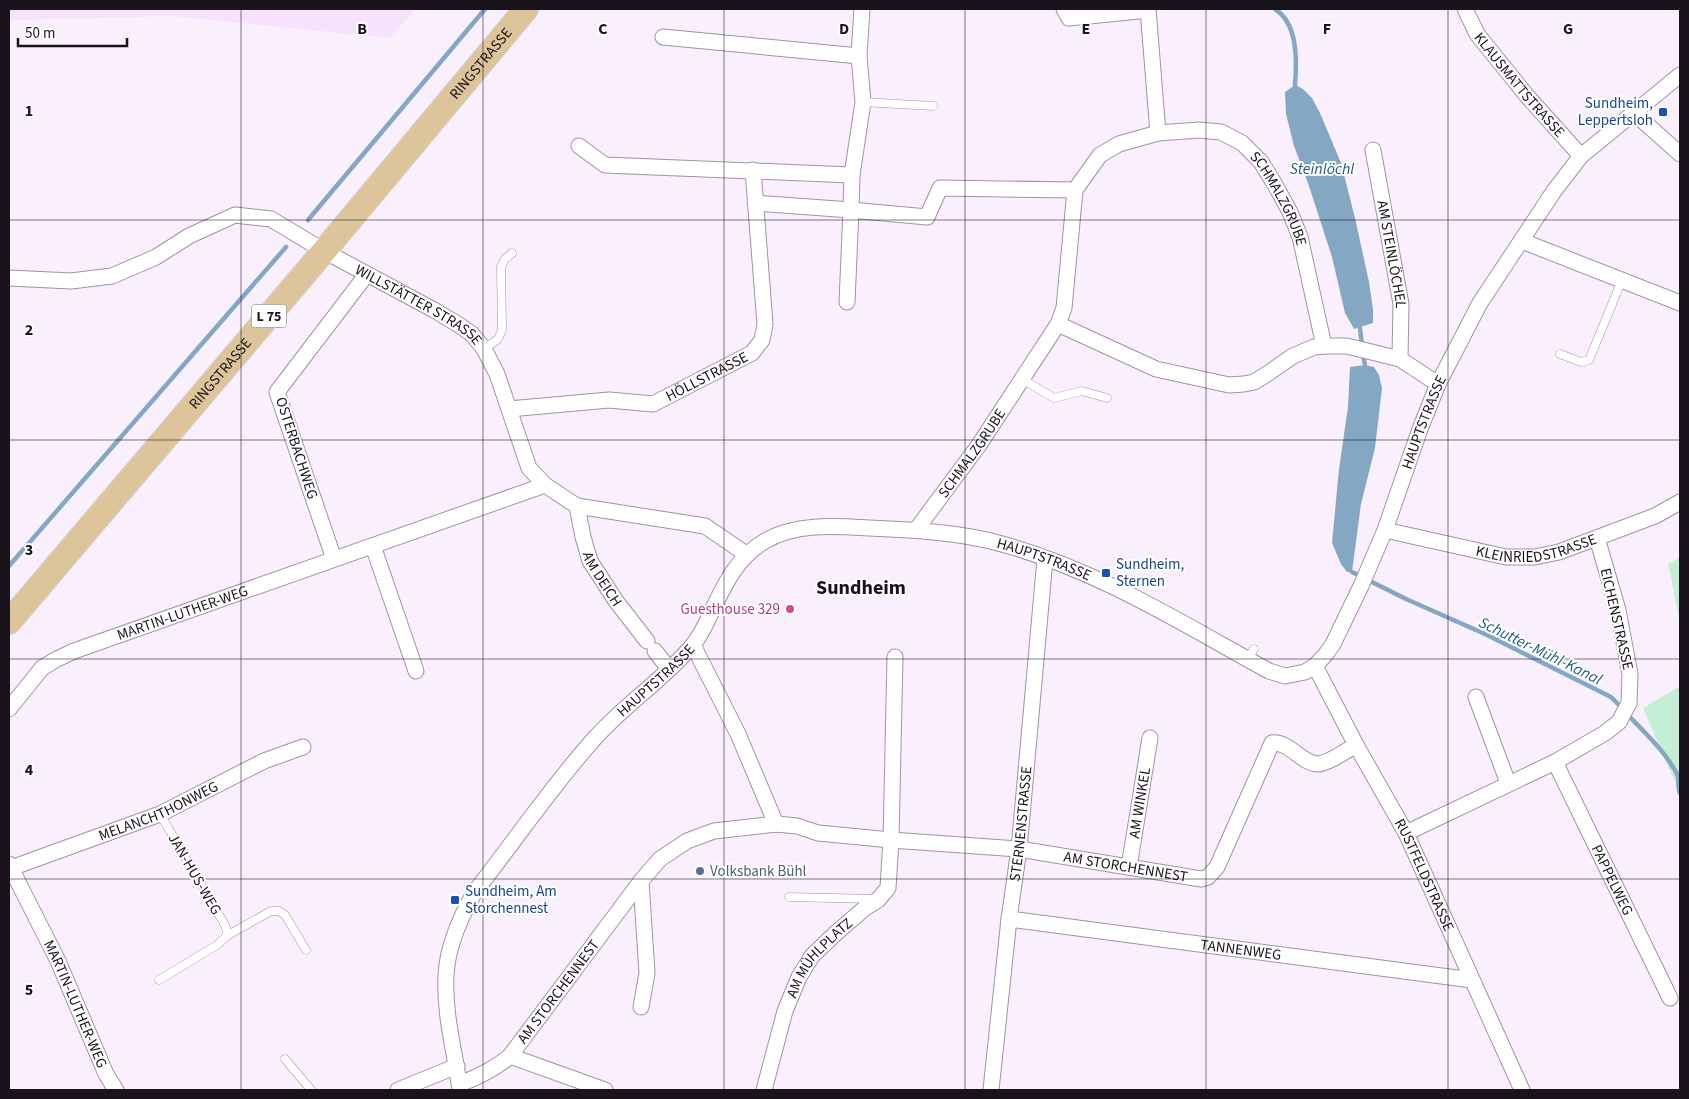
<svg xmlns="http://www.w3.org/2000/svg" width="1689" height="1099" viewBox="0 0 1689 1099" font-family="'Source Sans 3',sans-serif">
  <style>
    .built { fill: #f6e1fe }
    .green { fill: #c4efd5 }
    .water { fill: #84a8c4 }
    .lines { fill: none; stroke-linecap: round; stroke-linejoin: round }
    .stream { stroke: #84a8c4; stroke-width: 4.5 }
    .lane-casing { stroke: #a192a7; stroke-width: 9 }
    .street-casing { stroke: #a192a7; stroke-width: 17 }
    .primary-casing { stroke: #d6d5d6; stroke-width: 26 }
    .lane { stroke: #fff; stroke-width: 8 }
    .street { stroke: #fff; stroke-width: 15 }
    .primary { stroke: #ddc49a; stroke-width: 24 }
    .grid { fill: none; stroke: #19131b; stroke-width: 1; stroke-opacity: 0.55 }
    .transit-dot { fill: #1a4fb4; stroke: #fff; stroke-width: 2 }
    .hotel-dot { fill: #d1479c; stroke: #fff; stroke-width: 2 }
    .service-dot { fill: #5c6f8a; stroke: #fff; stroke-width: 2 }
    .labels { text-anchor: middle; stroke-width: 4; stroke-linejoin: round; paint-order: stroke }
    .shield { fill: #fff; stroke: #5e5a5f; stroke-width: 1 }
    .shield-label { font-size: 14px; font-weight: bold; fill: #19131b }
    .street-label { font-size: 15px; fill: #19131b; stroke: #fff }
    .transit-label { font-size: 15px; fill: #164399; stroke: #fff; text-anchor: start }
    .hotel-label { font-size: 15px; fill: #b23c85; stroke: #fff; text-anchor: end }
    .service-label { font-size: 15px; fill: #4e5e75; stroke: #fff; text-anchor: start }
    .water-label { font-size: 16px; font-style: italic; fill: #1f5980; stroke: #fff }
    .district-label { font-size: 20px; font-weight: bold; fill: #19131b; stroke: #fff }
    .grid-label { font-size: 16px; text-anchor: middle; font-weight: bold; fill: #19131b; stroke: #fff; stroke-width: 4; stroke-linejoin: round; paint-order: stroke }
  </style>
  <rect width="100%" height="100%" fill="#f9effd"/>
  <!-- built -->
  <polygon class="built" points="9,9 415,9 390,38 173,16 9,20"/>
  <!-- green -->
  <g class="green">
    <polygon points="1680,558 1680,623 1668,563"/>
    <polygon points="1680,686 1680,794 1643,708"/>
  </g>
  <!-- water -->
  <g class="water">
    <polygon points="1295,85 1303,89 1312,98 1320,113 1341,163 1355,218 1369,282 1373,309 1373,323 1354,329 1345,313 1332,257 1309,186 1294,146 1286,114 1285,92"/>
    <polygon points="1365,365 1374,367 1379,375 1382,388 1375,448 1361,504 1352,572 1347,572 1341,564 1332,543 1339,469 1348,407 1350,367"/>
  </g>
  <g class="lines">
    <!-- stream -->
    <g class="stream">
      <path d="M 1275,9 C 1298,24 1297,60 1295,85"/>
      <polyline points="308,220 485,9"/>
      <polyline points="1360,328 1362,346"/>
      <polyline points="1363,354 1365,365"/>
      <polyline points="9,566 286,247"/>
      <polyline points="1352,572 1406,599 1485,634 1611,697 1622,708"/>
      <path d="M 1627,714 C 1645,733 1665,751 1677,774 C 1680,780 1677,787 1680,793"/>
    </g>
    <!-- lane casing -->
    <g class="lane-casing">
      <g id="lane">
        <polyline points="863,102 933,106"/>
        <polyline points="484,349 498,339 502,330 501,267 505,259 512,253"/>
        <polyline points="1560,354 1581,362 1589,360 1622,280"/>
        <polyline points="1022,379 1054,398 1082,391 1107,398"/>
        <polyline points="1247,660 1254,649"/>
        <polyline points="789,897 875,899"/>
        <polyline points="228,935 271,911 279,911 285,915 306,950"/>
        <polyline points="159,980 217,945 228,935 225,925 160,814"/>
        <polyline points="285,1059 311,1090"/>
      </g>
    </g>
    <!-- street casing -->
    <g class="street-casing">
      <g id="street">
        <polyline points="1064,9 1069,18 1148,10"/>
        <polyline points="1148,9 1158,133"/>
        <path id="s1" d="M 1465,9 L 1477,34 L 1527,96 L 1581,156"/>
        <polyline points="663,37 859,56"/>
        <polyline points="1634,113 1680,154"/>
        <polyline points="579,146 605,165 852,175"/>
        <path id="s2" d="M 1373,150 L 1401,304 L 1400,359"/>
        <polyline points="755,203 851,210 852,175 863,102 859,56 862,9"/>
        <polyline points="1522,241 1680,303"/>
        <path id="s3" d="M 9,278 L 71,281 L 112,276 L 156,257 L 189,236 L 235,215 L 271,219 L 324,251 L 434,310 L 459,325 L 472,334 L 484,349 L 497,374 L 529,468 L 545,485 L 577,506 L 705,526 L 746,554"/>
        <polyline points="847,302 851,210 927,217 940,188 1075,190"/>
        <polyline points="1058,324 1156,369 1229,385 1244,384 1254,382 1267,374 1293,356 1314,347 1324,346 1347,346 1400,359 1438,384"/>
        <path id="s4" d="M 509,409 L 609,400 L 653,404 L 752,353 L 762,340 L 765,324 L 753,170"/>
        <path id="s5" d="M 577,506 L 583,537 L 590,561 L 616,601 L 647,641"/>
        <path id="s6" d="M 916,530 L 979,445 L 1058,324 L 1064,308 L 1075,190 L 1100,155 L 1119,144 L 1158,133 L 1199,130 L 1221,132 L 1242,143 L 1261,162 L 1274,183 L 1290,212 L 1300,237 L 1324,346"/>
        <path id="s7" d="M 1385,530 L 1506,557 L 1535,557 L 1559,552 L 1655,516 L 1680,502"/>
        <polyline points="373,546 416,671"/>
        <polyline points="334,559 277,392 367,274"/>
        <polyline points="693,645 738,734 776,824"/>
        <polyline points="655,651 669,669"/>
        <path id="s8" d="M 1315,666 L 1356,745 L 1406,833 L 1522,1090"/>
        <polyline points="1476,697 1508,783"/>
        <path id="s9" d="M 9,709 L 42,668 L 55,660 L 74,651 L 545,485"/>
        <path id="s10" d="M 1555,762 L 1670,998"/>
        <polyline points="1406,833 1555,762 1605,733 1619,722 1629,703 1630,674 1618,610 1597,538"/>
        <path id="s11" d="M 9,864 L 58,961 L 106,1074 L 116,1090"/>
        <path id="s12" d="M 1129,867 L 1150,738"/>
        <path id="s13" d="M 11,868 L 160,814 L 264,761 L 303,747"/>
        <path id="s14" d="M 1009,919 L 1472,980"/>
        <polyline points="641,1007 647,973 641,881"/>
        <polyline points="510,1056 605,1090"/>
        <path id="s15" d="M 460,1084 C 478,1077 495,1069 510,1056 L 641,881 L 660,859 L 687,841 L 714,831 L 776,824 L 797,826 L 818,833 L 891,840 L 1019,849 L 1201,879 L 1208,877 L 1217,867 L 1272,743 C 1289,741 1301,763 1317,764 C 1328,764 1347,750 1356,745"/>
        <polyline points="398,1090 457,1066"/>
        <path id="s16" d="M 460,1090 C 455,1052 444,1015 446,976 C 447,947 460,918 474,893 C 514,842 551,787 594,739 C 624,705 663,680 692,646 C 700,637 705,626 710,615 C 724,586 736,558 765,541 C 796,523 835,526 868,528 C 913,530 959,532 1002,544 C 1098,570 1183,624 1269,671 L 1285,676 L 1305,672 L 1315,666 L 1326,654 L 1333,644 L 1361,586 L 1385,530 L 1420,429 L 1438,384 L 1480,303 L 1554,191 L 1581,156 L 1680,75"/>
        <path id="s17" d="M 764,1090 L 785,1011 L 799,977 L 812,956 L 836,933 L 865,908 L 878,900 L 888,888 L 891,840 L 895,657"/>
        <path id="s18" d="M 991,1090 L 1009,919 L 1019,849 L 1045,559"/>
      </g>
    </g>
    <!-- primary casing -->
    <g class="primary-casing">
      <g id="primary">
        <path id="s19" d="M 9,622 L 324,251 L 526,9"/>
      </g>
    </g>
    <!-- lane -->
    <use href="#lane" class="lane"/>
    <!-- street -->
    <use href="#street" class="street"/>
    <!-- primary -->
    <use href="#primary" class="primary"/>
  </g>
  <!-- grid -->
  <path class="grid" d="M 241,9 L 241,1090M 483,9 L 483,1090M 724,9 L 724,1090M 965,9 L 965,1090M 1206,9 L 1206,1090M 1448,9 L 1448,1090M 9,220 L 1680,220M 9,440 L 1680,440M 9,659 L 1680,659M 9,879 L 1680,879"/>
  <!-- markers -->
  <g class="transit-dot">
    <rect x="1658" y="107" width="10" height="10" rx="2.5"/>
    <rect x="1101" y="568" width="10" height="10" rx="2.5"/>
    <rect x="450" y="895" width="10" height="10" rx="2.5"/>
  </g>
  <circle class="hotel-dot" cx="790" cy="609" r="5"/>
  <circle class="service-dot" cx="700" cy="871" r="5"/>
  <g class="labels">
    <!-- shield labels -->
    <rect class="shield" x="251.5" y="304.5" width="35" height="23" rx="4"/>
    <g class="shield-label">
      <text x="269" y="321">L 75</text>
    </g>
    <!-- street labels -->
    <g class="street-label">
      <text dy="5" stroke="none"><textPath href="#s19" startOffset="731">RINGSTRASSE</textPath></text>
      <text dy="5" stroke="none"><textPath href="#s1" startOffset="94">KLAUSMATTSTRASSE</textPath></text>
      <text dy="5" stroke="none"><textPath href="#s6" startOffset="646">SCHMALZGRUBE</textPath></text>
      <text dy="5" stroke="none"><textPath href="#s2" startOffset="106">AM STEINLÖCHEL</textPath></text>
      <text dy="5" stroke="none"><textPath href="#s3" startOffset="448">WILLSTÄTTER STRASSE</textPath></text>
      <text dy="5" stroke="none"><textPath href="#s19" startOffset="326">RINGSTRASSE</textPath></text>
      <text dy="5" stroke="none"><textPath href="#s4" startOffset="205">HÖLLSTRASSE</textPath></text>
      <text dy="5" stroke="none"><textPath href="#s16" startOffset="1518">HAUPTSTRASSE</textPath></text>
      <text transform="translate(297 448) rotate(72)" y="5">OSTERBACHWEG</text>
      <text dy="5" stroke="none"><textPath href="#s6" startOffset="95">SCHMALZGRUBE</textPath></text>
      <text dy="5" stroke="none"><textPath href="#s7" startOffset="155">KLEINRIEDSTRASSE</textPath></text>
      <text dy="5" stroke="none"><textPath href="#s16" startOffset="949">HAUPTSTRASSE</textPath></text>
      <text dy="5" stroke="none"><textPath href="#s5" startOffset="78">AM DEICH</textPath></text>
      <text dy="5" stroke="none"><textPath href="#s9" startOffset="204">MARTIN-LUTHER-WEG</textPath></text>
      <text transform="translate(1617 619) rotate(77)" y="5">EICHENSTRASSE</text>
      <text dy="5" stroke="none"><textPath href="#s16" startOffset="484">HAUPTSTRASSE</textPath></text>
      <text dy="5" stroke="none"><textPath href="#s12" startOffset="65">AM WINKEL</textPath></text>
      <text dy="5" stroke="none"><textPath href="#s13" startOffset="158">MELANCHTHONWEG</textPath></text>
      <text dy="5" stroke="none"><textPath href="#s18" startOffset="268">STERNENSTRASSE</textPath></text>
      <text dy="5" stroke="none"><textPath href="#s15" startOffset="782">AM STORCHENNEST</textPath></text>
      <text transform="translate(195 874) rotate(60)" y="5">JAN-HUS-WEG</text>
      <text dy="5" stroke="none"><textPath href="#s8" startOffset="236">RUSTFELDSTRASSE</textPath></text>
      <text dy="5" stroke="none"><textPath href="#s10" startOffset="131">PAPPELWEG</textPath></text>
      <text dy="5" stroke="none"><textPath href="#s14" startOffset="234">TANNENWEG</textPath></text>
      <text dy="5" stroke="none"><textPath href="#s17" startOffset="146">AM MÜHLPLATZ</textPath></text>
      <text dy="5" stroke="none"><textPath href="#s15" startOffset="138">AM STORCHENNEST</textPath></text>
      <text dy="5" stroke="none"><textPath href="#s11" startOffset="155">MARTIN-LUTHER-WEG</textPath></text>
    </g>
    <!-- transit labels -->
    <g class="transit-label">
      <text x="1653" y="108" text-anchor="end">Sundheim,<tspan x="1653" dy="17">Leppertsloh</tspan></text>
      <text x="1116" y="569">Sundheim,<tspan x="1116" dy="17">Sternen</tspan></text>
      <text x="465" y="896">Sundheim, Am<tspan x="465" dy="17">Storchennest</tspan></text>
    </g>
    <!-- hotel labels -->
    <g class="hotel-label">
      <text x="780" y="614">Guesthouse 329</text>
    </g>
    <!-- service labels -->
    <g class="service-label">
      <text x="710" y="876">Volksbank Bühl</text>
    </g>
    <!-- water labels -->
    <g class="water-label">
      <text x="1322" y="174">Steinlöchl</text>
      <text transform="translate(1541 650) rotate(26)" y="6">Schutter-Mühl-Kanal</text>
    </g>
    <!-- district labels -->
    <g class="district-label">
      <text x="861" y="594">Sundheim</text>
    </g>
  </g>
  <g class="grid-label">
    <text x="362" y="34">B</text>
    <text x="603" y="34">C</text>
    <text x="844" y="34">D</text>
    <text x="1086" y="34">E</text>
    <text x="1327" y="34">F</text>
    <text x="1568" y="34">G</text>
    <text x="29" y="116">1</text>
    <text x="29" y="335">2</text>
    <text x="29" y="555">3</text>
    <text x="29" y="775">4</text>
    <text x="29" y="995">5</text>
  </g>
  <!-- border -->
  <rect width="1689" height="1099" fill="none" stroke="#19131b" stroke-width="20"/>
  <!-- scale -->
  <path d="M18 38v8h109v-8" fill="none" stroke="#19131b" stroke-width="2.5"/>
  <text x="25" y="38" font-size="15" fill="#19131b" stroke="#ffffff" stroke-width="4" paint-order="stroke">50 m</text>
</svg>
